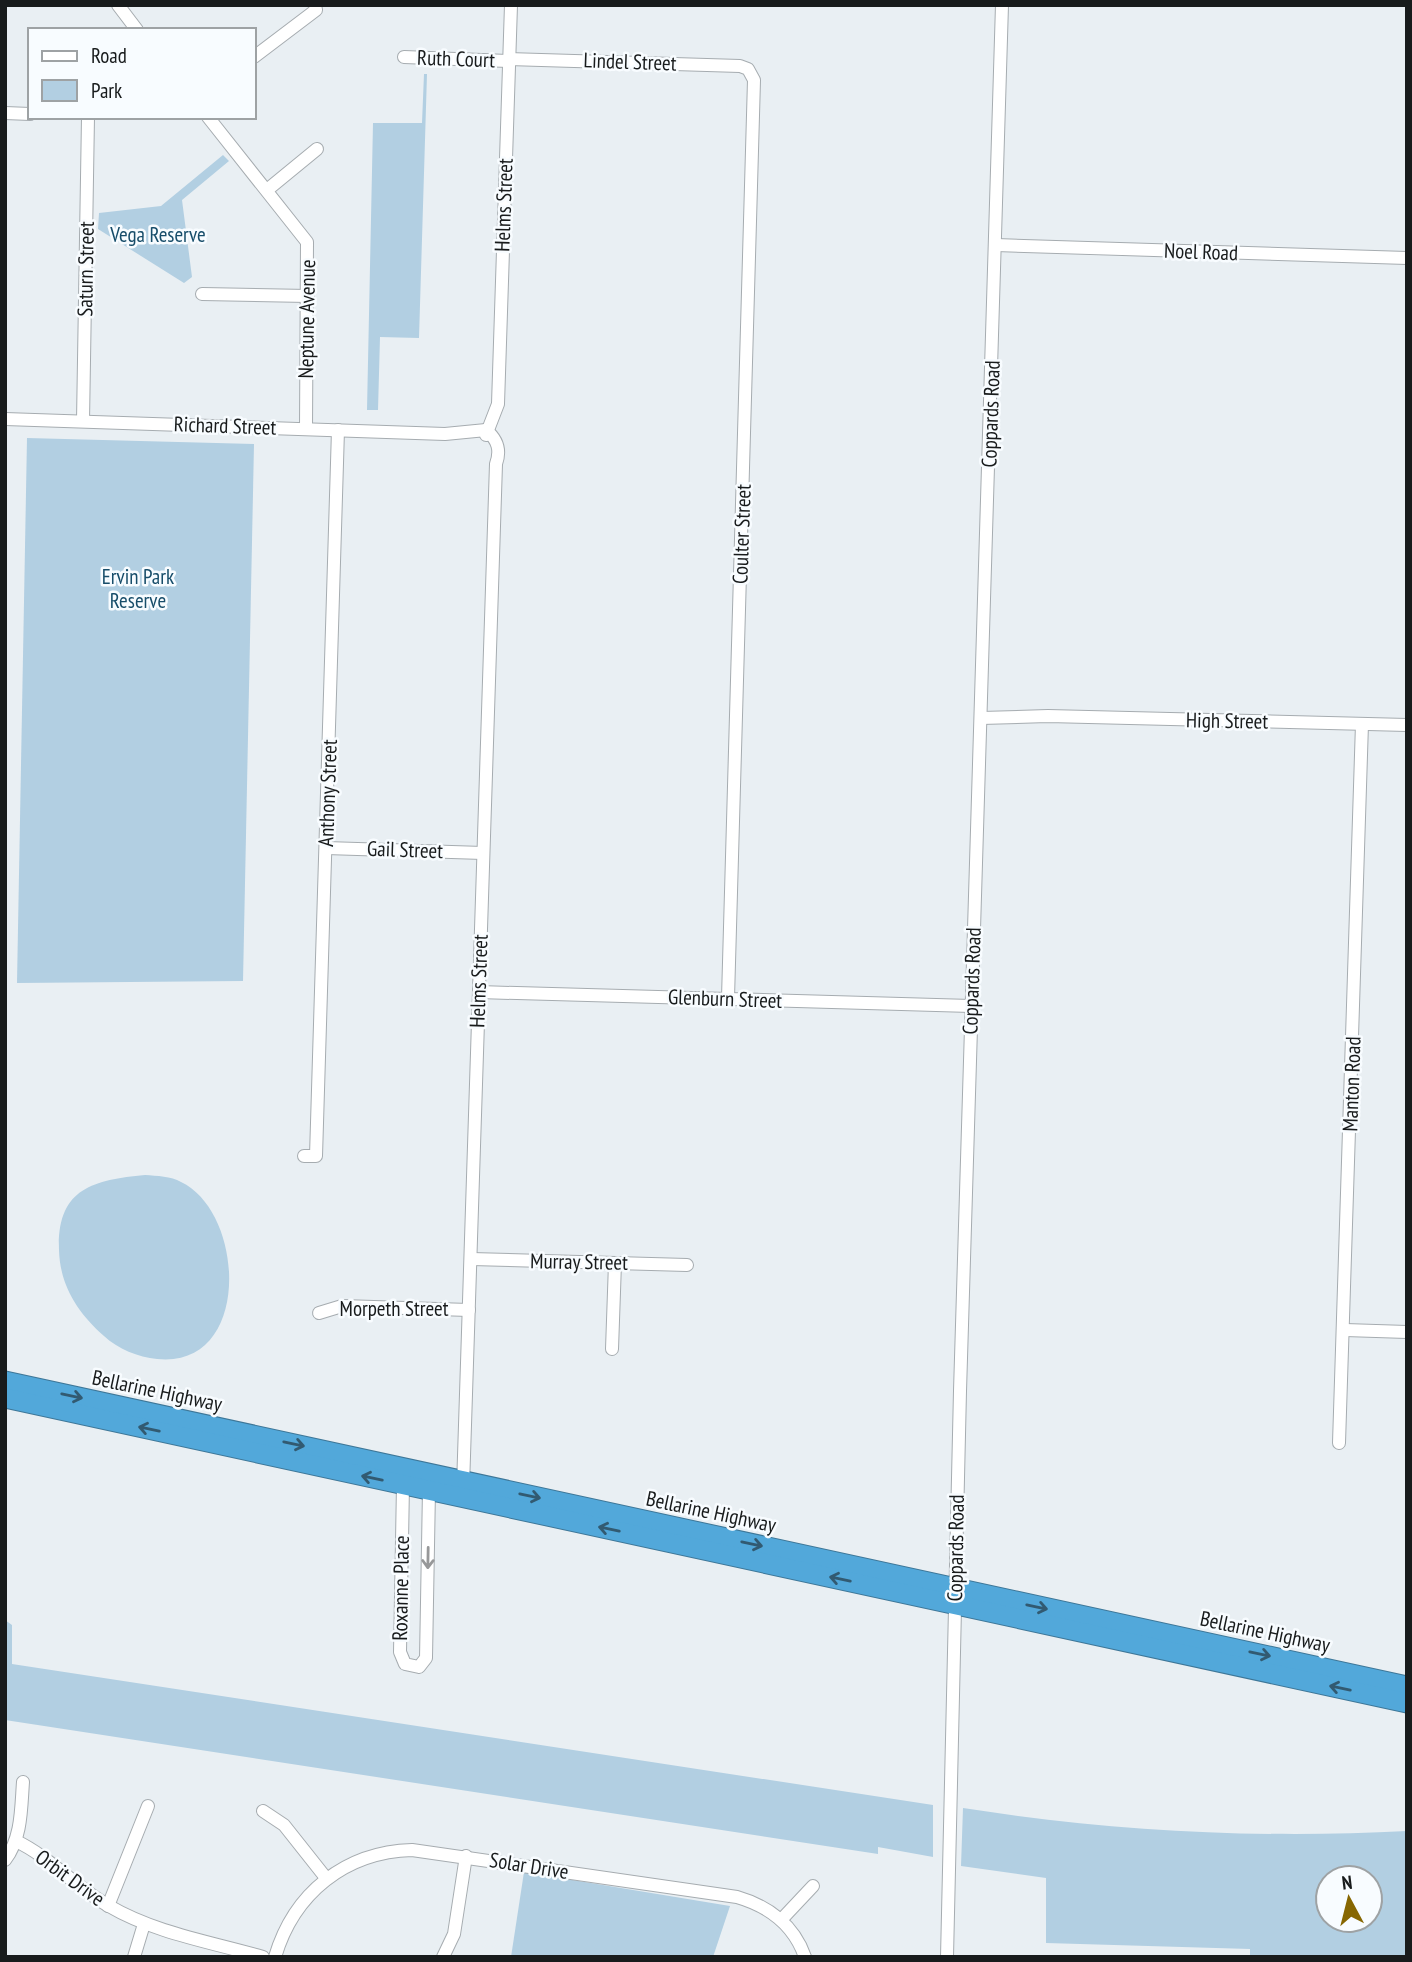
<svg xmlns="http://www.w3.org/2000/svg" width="1412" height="1962" viewBox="0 0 1412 1962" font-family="'PT Sans Narrow',sans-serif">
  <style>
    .green { fill: #b2cfe2; fill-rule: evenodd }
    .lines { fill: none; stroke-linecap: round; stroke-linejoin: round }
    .minor-casing { stroke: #a6acb0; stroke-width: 14 }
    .highway-casing { stroke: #3e7798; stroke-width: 21 }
    .minor { stroke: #fff; stroke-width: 12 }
    .highway { stroke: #52a8da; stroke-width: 19 }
    .oneway { stroke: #325a71 }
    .oneway2 { stroke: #979899 }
    .labels { text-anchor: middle; stroke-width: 5; stroke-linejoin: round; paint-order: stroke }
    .street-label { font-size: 21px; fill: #181b1c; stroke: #f8fcff }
    .park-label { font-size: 21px; fill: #174d6a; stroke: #f8fcff }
  </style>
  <rect width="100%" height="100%" fill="#e9eff3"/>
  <!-- green -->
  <g class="green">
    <polygon points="424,74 427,74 419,338 380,337 378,410 367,410 373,123 422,123"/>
    <polygon points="223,155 229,161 182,200 192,277 184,283 98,229 99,213 161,206"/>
    <polygon points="27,438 254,444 243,981 17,983"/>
    <path d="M 145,1175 C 157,1176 171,1176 181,1182 C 246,1213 252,1369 157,1359 C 138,1357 118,1349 104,1336 C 78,1313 60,1286 59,1250 C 57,1189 92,1180 145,1175 Z"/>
    <polygon points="5,1620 12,1625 12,1664 933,1805 933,1857 878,1847 878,1854 5,1720"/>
    <path d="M 963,1808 C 1110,1831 1258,1839 1407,1831 L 1407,1957 L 1250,1957 L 1250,1949 L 1046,1943 L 1046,1878 L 961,1866 ZM 1328,1878 L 1370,1878 L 1370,1920 L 1328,1920 Z"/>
    <polygon points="524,1872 730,1906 713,1957 511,1957"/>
  </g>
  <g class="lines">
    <!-- minor casing -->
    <g class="minor-casing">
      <g id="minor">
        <polyline points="118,5 137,30"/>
        <polyline points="254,57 316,10 315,5"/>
        <polyline points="404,57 508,61"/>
        <polyline points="508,59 740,66 748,69 754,80 728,998"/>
        <polyline points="5,113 30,114"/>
        <polyline points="208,117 307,242 306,429"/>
        <polyline points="267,190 317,149"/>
        <polyline points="996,245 1407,258"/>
        <polyline points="202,294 308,296"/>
        <polyline points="5,419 445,434 486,430"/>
        <polyline points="83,421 88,117"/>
        <polyline points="486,435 498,404 511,5"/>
        <polyline points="981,718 1048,716 1407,725"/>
        <polyline points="326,848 483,853"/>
        <polyline points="479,992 971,1006"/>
        <polyline points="304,1156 316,1156 338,430"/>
        <polyline points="471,1259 687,1265"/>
        <polyline points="319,1313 342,1306 469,1310"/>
        <polyline points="1345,1330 1407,1332"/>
        <polyline points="612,1349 615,1263"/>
        <polyline points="1339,1443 1362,724"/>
        <polyline points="403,1485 400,1652 405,1664 419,1667 426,1658 429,1490"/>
        <path d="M 463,1487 L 496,464 C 501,450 498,440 486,430"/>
        <polyline points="263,1811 284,1825 326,1878"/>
        <path d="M 16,1841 C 50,1857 76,1888 109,1906 C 155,1933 211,1942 263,1957"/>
        <path d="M 5,1860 C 22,1838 21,1808 23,1782"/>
        <polyline points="108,1906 148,1806"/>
        <polyline points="781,1920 813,1886"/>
        <polyline points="134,1957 144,1924"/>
        <path d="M 275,1957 C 294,1893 345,1852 412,1850 L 737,1897 C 768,1906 794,1925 805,1957"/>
        <polyline points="443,1957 454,1934 466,1856"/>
        <polyline points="947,1957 960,1391 1002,5"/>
      </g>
    </g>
    <!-- highway casing -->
    <g class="highway-casing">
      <g id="highway">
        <polyline points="5,1381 1407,1686"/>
        <polyline points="5,1398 1407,1703"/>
      </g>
    </g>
    <!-- minor -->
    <use href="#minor" class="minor"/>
    <!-- highway -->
    <use href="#highway" class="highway"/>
  </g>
  <!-- one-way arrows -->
  <defs><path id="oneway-shaft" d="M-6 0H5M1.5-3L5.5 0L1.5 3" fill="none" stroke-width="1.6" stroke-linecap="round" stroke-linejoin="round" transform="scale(1.75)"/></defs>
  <g class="oneway">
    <use href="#oneway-shaft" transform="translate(72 1396) rotate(12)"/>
    <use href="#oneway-shaft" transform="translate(149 1429) rotate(-168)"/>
    <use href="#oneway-shaft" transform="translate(294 1444) rotate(12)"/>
    <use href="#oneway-shaft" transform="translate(372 1478) rotate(-168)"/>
    <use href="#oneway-shaft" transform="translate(530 1496) rotate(12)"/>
    <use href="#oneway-shaft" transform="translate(609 1529) rotate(-168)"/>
    <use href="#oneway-shaft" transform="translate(752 1544) rotate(12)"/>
    <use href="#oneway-shaft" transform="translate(840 1579) rotate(-168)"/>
    <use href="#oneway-shaft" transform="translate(1037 1607) rotate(12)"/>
    <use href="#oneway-shaft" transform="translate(1260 1654) rotate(12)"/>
    <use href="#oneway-shaft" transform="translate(1340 1688) rotate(-168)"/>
  </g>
  <use class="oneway2" href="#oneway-shaft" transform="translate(428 1558) rotate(91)"/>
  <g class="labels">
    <!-- street labels -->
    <g class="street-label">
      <text transform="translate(456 59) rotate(2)" y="7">Ruth Court</text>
      <text transform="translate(630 62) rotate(2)" y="7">Lindel Street</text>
      <text transform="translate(504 205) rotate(-88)" y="7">Helms Street</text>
      <text transform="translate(1201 252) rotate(2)" y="7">Noel Road</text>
      <text transform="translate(86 269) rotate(-89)" y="7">Saturn Street</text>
      <text transform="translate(307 319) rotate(-89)" y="7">Neptune Avenue</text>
      <text transform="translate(991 414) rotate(-88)" y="7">Coppards Road</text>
      <text transform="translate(225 426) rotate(2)" y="7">Richard Street</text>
      <text transform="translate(742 534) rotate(-88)" y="7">Coulter Street</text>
      <text transform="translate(1227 721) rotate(1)" y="7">High Street</text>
      <text transform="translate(328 793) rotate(-88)" y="7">Anthony Street</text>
      <text transform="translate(405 850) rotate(2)" y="7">Gail Street</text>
      <text transform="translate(479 981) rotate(-88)" y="7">Helms Street</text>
      <text transform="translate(972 981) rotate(-88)" y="7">Coppards Road</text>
      <text transform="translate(725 999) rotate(2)" y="7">Glenburn Street</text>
      <text transform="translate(1352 1084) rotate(-88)" y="7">Manton Road</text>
      <text transform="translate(579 1262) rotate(1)" y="7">Murray Street</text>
      <text x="394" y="1316">Morpeth Street</text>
      <text transform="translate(157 1391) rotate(12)" y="7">Bellarine Highway</text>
      <text transform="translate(711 1512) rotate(12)" y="7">Bellarine Highway</text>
      <text transform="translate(956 1548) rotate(-89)" y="7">Coppards Road</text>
      <text transform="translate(401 1588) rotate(-89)" y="7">Roxanne Place</text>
      <text transform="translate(1265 1632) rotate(12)" y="7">Bellarine Highway</text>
      <text transform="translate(529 1866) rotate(9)" y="7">Solar Drive</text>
      <text transform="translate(70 1878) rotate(36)" y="7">Orbit Drive</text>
    </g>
    <!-- park labels -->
    <g class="park-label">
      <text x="158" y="242">Vega Reserve</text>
      <text x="138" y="584">Ervin Park<tspan x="138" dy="24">Reserve</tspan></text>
    </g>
  </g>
  <!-- border -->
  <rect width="1412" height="1962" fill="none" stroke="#181b1c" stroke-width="14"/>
  <!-- legend -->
  <rect x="28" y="28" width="228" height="91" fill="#f8fcff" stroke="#9ea2a4" stroke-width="2"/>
  <rect x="42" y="51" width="35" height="10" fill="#ffffff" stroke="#9ea2a4" stroke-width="2"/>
  <text x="91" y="63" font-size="21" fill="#181b1c">Road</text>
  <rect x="42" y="80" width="35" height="21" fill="#b2cfe2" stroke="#9ea2a4" stroke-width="2"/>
  <text x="91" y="98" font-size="21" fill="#181b1c">Park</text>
  <!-- north arrow -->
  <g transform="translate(1349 1899) rotate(353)"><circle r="33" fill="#f8fcff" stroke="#9ea2a4" stroke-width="2"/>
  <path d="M0-5L12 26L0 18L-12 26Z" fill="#876702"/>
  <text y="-10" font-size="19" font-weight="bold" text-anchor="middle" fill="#181b1c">N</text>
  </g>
</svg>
